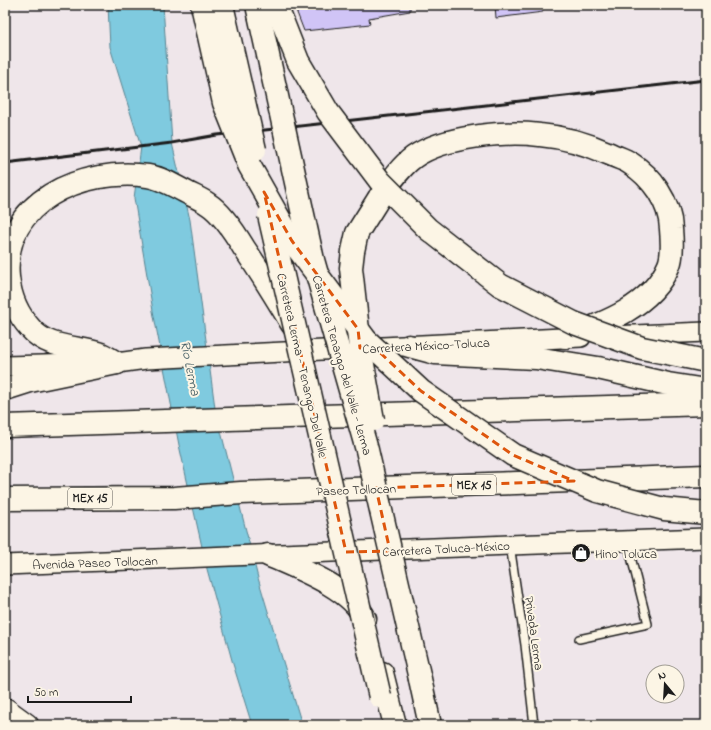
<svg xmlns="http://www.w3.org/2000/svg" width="711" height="730" viewBox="0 0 711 730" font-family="'Indie Flower',sans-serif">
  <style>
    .water { fill: #7fcadf; stroke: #578491 }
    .building { fill: #d0c4f6; stroke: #1c1c1c }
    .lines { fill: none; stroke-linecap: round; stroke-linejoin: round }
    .service-casing { stroke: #1c1c1c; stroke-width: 10 }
    .secondary-casing { stroke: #1c1c1c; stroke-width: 22 }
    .trunk-casing { stroke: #1c1c1c; stroke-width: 25 }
    .motorway-casing { stroke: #1c1c1c; stroke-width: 25 }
    .service { stroke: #fcf5e5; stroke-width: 7 }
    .secondary { stroke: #fcf5e5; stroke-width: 19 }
    .trunk { stroke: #fcf5e5; stroke-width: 22 }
    .motorway { stroke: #fcf5e5; stroke-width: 22 }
    .rail { stroke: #1c1c1c; stroke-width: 3 }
    .motorway-bridge-casing { stroke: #1c1c1c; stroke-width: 25; stroke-linecap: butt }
    .motorway-bridge { stroke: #fcf5e5; stroke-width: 22 }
    .marked { fill: none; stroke: #de560d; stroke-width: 3; stroke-dasharray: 8 5; stroke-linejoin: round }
    .labels { text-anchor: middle; stroke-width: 4; stroke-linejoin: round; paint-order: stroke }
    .shield { fill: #fcf5e5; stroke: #5f5d58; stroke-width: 1 }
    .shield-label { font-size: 12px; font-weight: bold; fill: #1c1c1c }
    .street-label { font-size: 13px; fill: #1c1c1c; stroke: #fcf5e5 }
    .poi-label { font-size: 13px; fill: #1c1c1c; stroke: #fcf5e5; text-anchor: start }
    .water-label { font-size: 14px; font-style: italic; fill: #3f5960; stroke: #fcf5e5 }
  </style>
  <rect width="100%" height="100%" fill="#efe6ea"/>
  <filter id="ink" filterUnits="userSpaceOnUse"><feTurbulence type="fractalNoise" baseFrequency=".025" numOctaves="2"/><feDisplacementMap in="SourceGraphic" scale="8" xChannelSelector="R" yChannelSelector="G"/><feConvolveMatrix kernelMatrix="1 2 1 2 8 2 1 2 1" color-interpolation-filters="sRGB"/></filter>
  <g filter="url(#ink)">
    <!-- water -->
    <polygon class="water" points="108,5 163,5 172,143 190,220 215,408 258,578 302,725 252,725 233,664 207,569 179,445 153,311 134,198 141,147 110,47"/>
    <!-- building -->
    <g class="building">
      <polygon points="294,5 410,5 410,11 369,18 370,24 304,31"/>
      <polygon points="495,5 542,5 543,12 496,18"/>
    </g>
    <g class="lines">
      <!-- service casing -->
      <g class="service-casing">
        <g id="service">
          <polyline points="510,545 525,645 534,725"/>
          <polyline points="579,639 648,624 627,541"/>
        </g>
      </g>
      <!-- secondary casing -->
      <g class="secondary-casing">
        <g id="secondary">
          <polyline points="611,336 706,332"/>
          <polyline points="5,366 117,363 146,359 581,337"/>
          <polyline points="5,565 510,545 706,538"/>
        </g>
      </g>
      <!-- trunk casing -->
      <g class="trunk-casing">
        <g id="trunk">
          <polyline points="409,346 435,353 536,358 598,368 668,384 706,390"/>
          <polyline points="5,389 30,381 117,363"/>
          <polyline points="5,426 706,404"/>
          <polyline points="5,499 174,498 241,493 706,476"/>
        </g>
      </g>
      <!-- motorway casing -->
      <g class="motorway-casing">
        <g id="motorway">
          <path d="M 379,198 C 389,184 400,167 414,157 C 444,136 505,131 540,135 C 563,137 590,145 610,154 C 616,157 624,159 630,163 C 652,177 670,202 671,229 C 672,240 673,255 669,265 C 652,306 604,324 565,337"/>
          <path d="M 117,363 C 111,360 106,356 101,354 C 78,346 48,349 31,329 C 18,315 10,296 8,277 C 1,201 83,167 148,176 C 162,178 174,186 186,192 C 193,196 201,199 208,204 C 222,213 235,233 244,248 C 261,273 277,299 292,324"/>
          <path d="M 268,555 C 297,568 352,588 365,619"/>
          <polyline points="382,673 395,725"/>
          <polyline points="420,679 430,725"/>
          <polyline points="5,709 27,725"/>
        </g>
      </g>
      <!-- service -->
      <use href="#service" class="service"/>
      <!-- secondary -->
      <use href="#secondary" class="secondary"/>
      <!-- trunk -->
      <use href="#trunk" class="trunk"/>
      <!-- motorway -->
      <use href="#motorway" class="motorway"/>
      <!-- rail -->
      <polyline class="rail" points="5,163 172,143 217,135 265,130 706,80"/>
      <!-- motorway-bridge casing -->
      <g class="motorway-bridge-casing">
        <g id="motorway-bridge">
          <polyline points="202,5 224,103 249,165 292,241 366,340 421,391 513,455 597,491 664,509 706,513"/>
          <polyline points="222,5 255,150"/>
          <polyline points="257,5 313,260 367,450 420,679"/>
          <polyline points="276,5 298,61 328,112 380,181 428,229 500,285 574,323 642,348 706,361"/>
          <polyline points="269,215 380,697"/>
          <polyline points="373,420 360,348 351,268 353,251 357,233 379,198"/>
        </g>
      </g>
      <!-- motorway-bridge -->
      <use href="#motorway-bridge" class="motorway-bridge"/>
    </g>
  </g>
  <!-- marked area -->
  <path class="marked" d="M 264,192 L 292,241 L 358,329 L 360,348 L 374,347 L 421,391 L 513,455 L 574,481 L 376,488 L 390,551 L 346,552 Z"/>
  <!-- icons -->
  <defs>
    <g id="shop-disc" transform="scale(1)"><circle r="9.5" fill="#1c1c1c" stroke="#fcf5e5"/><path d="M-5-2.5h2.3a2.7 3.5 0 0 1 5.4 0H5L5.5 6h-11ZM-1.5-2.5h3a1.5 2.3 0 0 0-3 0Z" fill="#fff"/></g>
  </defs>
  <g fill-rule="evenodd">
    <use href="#shop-disc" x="581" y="553"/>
  </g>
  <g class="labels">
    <!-- shield labels -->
    <g class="shield">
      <rect x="452" y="475" width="44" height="20" rx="3"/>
      <rect x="68" y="488" width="44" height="20" rx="3"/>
    </g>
    <g class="shield-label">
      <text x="474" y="489">MEX 15</text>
      <text x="90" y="502">MEX 15</text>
    </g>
    <!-- street labels -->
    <g class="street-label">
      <text transform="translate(426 345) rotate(-3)" y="5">Carretera México-Toluca</text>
      <text transform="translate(303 365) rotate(77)" y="5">Carretera Lerma - Tenango Del Valle</text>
      <text transform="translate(343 365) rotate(74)" y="5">Carretera Tenango del Valle - Lerma</text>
      <text transform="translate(356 489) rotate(-2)" y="5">Paseo Tollocan</text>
      <text transform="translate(446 548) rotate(-3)" y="5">Carretera Toluca-México</text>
      <text transform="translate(95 562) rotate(-2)" y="5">Avenida Paseo Tollocan</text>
      <text transform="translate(535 633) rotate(82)" y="5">Privada Lerma</text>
    </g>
    <!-- poi labels -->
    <g class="poi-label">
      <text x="595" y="558">Hino Toluca</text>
    </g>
    <!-- water labels -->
    <g class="water-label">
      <text transform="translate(191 368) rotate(79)" y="5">Río Lerma</text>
    </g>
  </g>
  <!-- margin -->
  <rect width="711" height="730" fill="none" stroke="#fcf5e5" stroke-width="20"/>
  <rect x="10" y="10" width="691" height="710" fill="none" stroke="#1c1c1c" stroke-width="1.5" filter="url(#ink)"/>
  <!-- north arrow -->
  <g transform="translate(665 684) rotate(342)"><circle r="19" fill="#fcf5e5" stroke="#a29e95"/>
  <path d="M0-3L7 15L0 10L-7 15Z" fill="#1c1c1c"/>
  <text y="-6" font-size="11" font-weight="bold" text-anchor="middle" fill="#1c1c1c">N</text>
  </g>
  <!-- scale -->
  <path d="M28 696v6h103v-6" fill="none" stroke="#1c1c1c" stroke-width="2"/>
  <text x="34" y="696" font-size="12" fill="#1c1c1c" stroke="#fcf5e5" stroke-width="3" paint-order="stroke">50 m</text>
</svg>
